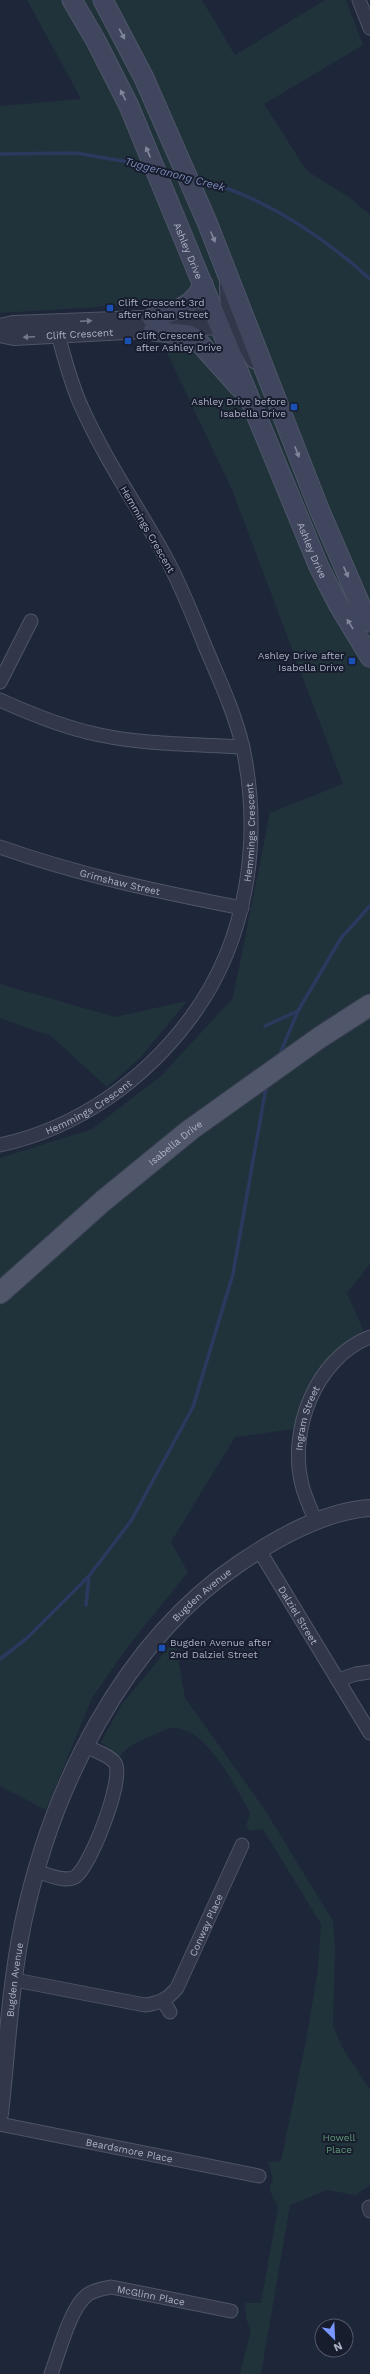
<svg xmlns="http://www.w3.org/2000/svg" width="370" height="2374" viewBox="0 0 370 2374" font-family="'Work Sans',sans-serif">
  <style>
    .green { fill: #20333b }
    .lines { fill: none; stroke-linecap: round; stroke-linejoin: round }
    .stream { stroke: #2c395f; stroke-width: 3.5 }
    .minor-casing { stroke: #4f5568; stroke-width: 15 }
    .tertiary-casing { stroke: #4f5568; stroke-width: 18 }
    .secondary-casing { stroke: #4f5568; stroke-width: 21 }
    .primary-casing { stroke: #3b4154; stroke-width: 23 }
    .minor { stroke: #32384a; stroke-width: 13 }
    .tertiary { stroke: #32384a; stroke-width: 16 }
    .secondary { stroke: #3f465e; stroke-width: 19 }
    .primary { stroke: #50576a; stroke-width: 21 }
    .oneway { fill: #80879d }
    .oneway2 { fill: #757b8f }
    .transit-dot { fill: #1a4fb4; stroke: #181d2e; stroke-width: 1.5 }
    .labels { text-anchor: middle; stroke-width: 4; stroke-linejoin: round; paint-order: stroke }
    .street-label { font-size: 10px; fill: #acb2c7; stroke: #181d2e }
    .poi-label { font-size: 10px; fill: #acb2c7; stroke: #181d2e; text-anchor: start }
    .park-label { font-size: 10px; fill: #619a77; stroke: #181d2e }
    .water-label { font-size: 11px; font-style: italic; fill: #7989b7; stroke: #181d2e }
  </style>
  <rect width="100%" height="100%" fill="#1e263a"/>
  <!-- green -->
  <g class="green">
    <polygon points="27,0 202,0 235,55 325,0 346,0 363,45 264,104 307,171 349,197 370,215 370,1264 347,1293 366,1336 305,1396 295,1429 235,1437 171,1542 188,1572 129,1645 92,1698 46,1810 0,1786 0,1158 92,1129 161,1076 233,998 270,813 343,784 233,492 144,304 0,313 0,106 81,99"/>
    <polygon points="0,984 115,1017 187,1001 140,1058 107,1087 51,1036 0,1018"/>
    <path d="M 175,1640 L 185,1698 L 263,1807 L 333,1921 L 335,1949 L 333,2026 L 342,2047 L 370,2090 L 370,2185 L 355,2195 L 327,2190 L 290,2205 L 261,2374 L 240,2374 L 251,2330 L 246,2319 L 245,2303 L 261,2303 L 278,2207 L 269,2189 L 273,2179 L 268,2162 L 281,2161 L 307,2036 L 318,1969 L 321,1924 L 263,1829 L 250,1831 L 246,1826 L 250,1813 C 236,1788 207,1727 173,1728 C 167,1728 158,1733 152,1736 C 137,1742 131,1744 119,1757 L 101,1742 L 122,1704 Z"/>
  </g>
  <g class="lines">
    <!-- stream -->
    <g class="stream">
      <polyline points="0,154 76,153 146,165"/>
      <polyline points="162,169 179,174"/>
      <path d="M 194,178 C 261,195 319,233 370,279"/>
      <polyline points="265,1026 298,1011"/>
      <polyline points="279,1056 298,1011 341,938 370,906"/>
      <polyline points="86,1605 89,1576"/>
      <polyline points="0,1659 26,1639 89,1576 131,1521 193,1407 233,1274 265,1093 268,1084"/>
    </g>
    <!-- minor casing -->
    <g class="minor-casing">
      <g id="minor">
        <polyline points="359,0 370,28"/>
        <polyline points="0,682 31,621"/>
        <path d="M 0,700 C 33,715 65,728 100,735 C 147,745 195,744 243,747"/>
        <path id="s1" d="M 0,847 C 79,875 160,892 242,908"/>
        <path id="s2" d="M 0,1145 C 78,1128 145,1080 192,1016 C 248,939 262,839 243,748 C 235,713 219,679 205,646 C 193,616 181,585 165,556 C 138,507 106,461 83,410 C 70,384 64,353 55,326"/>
        <path id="s3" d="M 316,1522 C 311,1510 305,1497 302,1485 C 288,1430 316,1358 370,1337"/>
        <path id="s4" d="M 259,1550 L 370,1733"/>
        <polyline points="338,1680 356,1674 370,1672"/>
        <path d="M 36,1871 C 47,1874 64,1883 75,1877 C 90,1868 125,1778 115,1763 C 109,1755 95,1751 86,1746"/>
        <path id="s5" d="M 15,1980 L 145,2005 C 160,2003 168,1999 177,1988 L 242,1845"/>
        <polyline points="163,2001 170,2012"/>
        <path id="s6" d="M 0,2124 L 259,2176"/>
        <polyline points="369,2207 370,2211"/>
        <path id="s7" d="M 51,2374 C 59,2353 70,2308 87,2295 C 94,2290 102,2289 111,2287 L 231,2311"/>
      </g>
    </g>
    <!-- tertiary casing -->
    <g class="tertiary-casing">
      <g id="tertiary">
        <polyline points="0,327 13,324 216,316 235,327 254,360"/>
        <path id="s8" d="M 0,334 L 14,337 L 220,326 L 229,310 L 228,285"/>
        <path id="s9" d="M 0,2114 C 7,2051 10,1986 23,1923 C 52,1787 122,1643 240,1563 C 277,1538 324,1511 370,1508"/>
      </g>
    </g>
    <!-- secondary casing -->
    <g class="secondary-casing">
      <g id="secondary">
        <path id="s10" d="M 72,0 L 96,41 L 129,106 L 319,567 L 338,604 L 370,657"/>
        <polyline points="103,0 144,78 207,222 319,509 360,604 370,622"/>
        <path d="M 152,318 C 174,312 195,306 203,284"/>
        <polyline points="153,331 189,335 196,339 240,388"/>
      </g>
    </g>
    <!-- primary casing -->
    <g class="primary-casing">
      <g id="primary">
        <path id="s11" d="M 0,1293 L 103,1201 L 190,1130 L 319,1038 L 370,1005"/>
      </g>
    </g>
    <!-- minor -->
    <use href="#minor" class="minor"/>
    <!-- tertiary -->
    <use href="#tertiary" class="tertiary"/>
    <!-- secondary -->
    <use href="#secondary" class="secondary"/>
    <!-- primary -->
    <use href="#primary" class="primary"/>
  </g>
  <!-- one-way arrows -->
  <defs><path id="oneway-solid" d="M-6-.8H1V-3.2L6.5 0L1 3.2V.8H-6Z"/></defs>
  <g class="oneway">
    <use href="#oneway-solid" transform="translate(122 34) rotate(62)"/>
    <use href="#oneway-solid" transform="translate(123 95) rotate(-117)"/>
    <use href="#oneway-solid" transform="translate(148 152) rotate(-113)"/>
    <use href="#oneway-solid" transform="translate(213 237) rotate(67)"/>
    <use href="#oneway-solid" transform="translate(297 452) rotate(69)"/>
    <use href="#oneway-solid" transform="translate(346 572) rotate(66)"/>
    <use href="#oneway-solid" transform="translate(350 624) rotate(-121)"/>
  </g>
  <g class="oneway2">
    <use href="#oneway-solid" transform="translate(86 321) rotate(-3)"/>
    <use href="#oneway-solid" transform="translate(29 337) rotate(178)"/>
  </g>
  <!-- markers -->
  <g class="transit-dot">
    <rect x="106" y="304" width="8" height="8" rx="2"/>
    <rect x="124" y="337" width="8" height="8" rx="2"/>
    <rect x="290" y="403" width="8" height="8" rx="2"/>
    <rect x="348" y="657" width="8" height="8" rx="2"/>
    <rect x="158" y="1644" width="8" height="8" rx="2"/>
  </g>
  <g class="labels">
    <!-- street labels -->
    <g class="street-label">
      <text dy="4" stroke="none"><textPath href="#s10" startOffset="277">Ashley Drive</textPath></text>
      <text dy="4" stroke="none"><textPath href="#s8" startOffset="80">Clift Crescent</textPath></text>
      <text transform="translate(148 529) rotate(60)" y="4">Hemmings Crescent</text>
      <text dy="4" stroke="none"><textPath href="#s10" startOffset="601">Ashley Drive</textPath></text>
      <text dy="4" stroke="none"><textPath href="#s2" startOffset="432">Hemmings Crescent</textPath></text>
      <text dy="4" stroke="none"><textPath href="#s1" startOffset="125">Grimshaw Street</textPath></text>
      <text dy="4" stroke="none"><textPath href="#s2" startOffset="97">Hemmings Crescent</textPath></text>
      <text dy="4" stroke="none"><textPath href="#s11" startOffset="231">Isabella Drive</textPath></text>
      <text dy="4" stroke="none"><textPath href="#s3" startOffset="108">Ingram Street</textPath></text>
      <text dy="4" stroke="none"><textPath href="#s9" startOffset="573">Bugden Avenue</textPath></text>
      <text dy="4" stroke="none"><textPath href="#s4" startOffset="76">Dalziel Street</textPath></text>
      <text dy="4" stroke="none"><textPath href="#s5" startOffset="239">Conway Place</textPath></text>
      <text dy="4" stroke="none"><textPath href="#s9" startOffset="135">Bugden Avenue</textPath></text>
      <text dy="4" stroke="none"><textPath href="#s6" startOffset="132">Beardsmore Place</textPath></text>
      <text dy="4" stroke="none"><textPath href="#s7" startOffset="154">McGlinn Place</textPath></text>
    </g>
    <!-- poi labels -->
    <g class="poi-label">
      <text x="118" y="306">Clift Crescent 3rd<tspan x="118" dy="12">after Rohan Street</tspan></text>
      <text x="136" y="339">Clift Crescent<tspan x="136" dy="12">after Ashley Drive</tspan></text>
      <text x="286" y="405" text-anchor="end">Ashley Drive before<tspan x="286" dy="12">Isabella Drive</tspan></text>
      <text x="344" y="659" text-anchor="end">Ashley Drive after<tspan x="344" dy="12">Isabella Drive</tspan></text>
      <text x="170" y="1646">Bugden Avenue after<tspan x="170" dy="12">2nd Dalziel Street</tspan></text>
    </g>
    <!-- park labels -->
    <g class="park-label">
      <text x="339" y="2141">Howell<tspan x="339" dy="12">Place</tspan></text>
    </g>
    <!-- water labels -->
    <g class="water-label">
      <text transform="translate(175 174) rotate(15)" y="4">Tuggeranong Creek</text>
    </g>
  </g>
  <!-- north arrow -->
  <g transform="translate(334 2338) rotate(156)"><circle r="19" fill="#181d2e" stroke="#53596b"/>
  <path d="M0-3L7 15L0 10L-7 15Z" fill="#7997ff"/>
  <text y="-6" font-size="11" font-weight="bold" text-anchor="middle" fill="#acb2c7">N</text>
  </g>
</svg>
